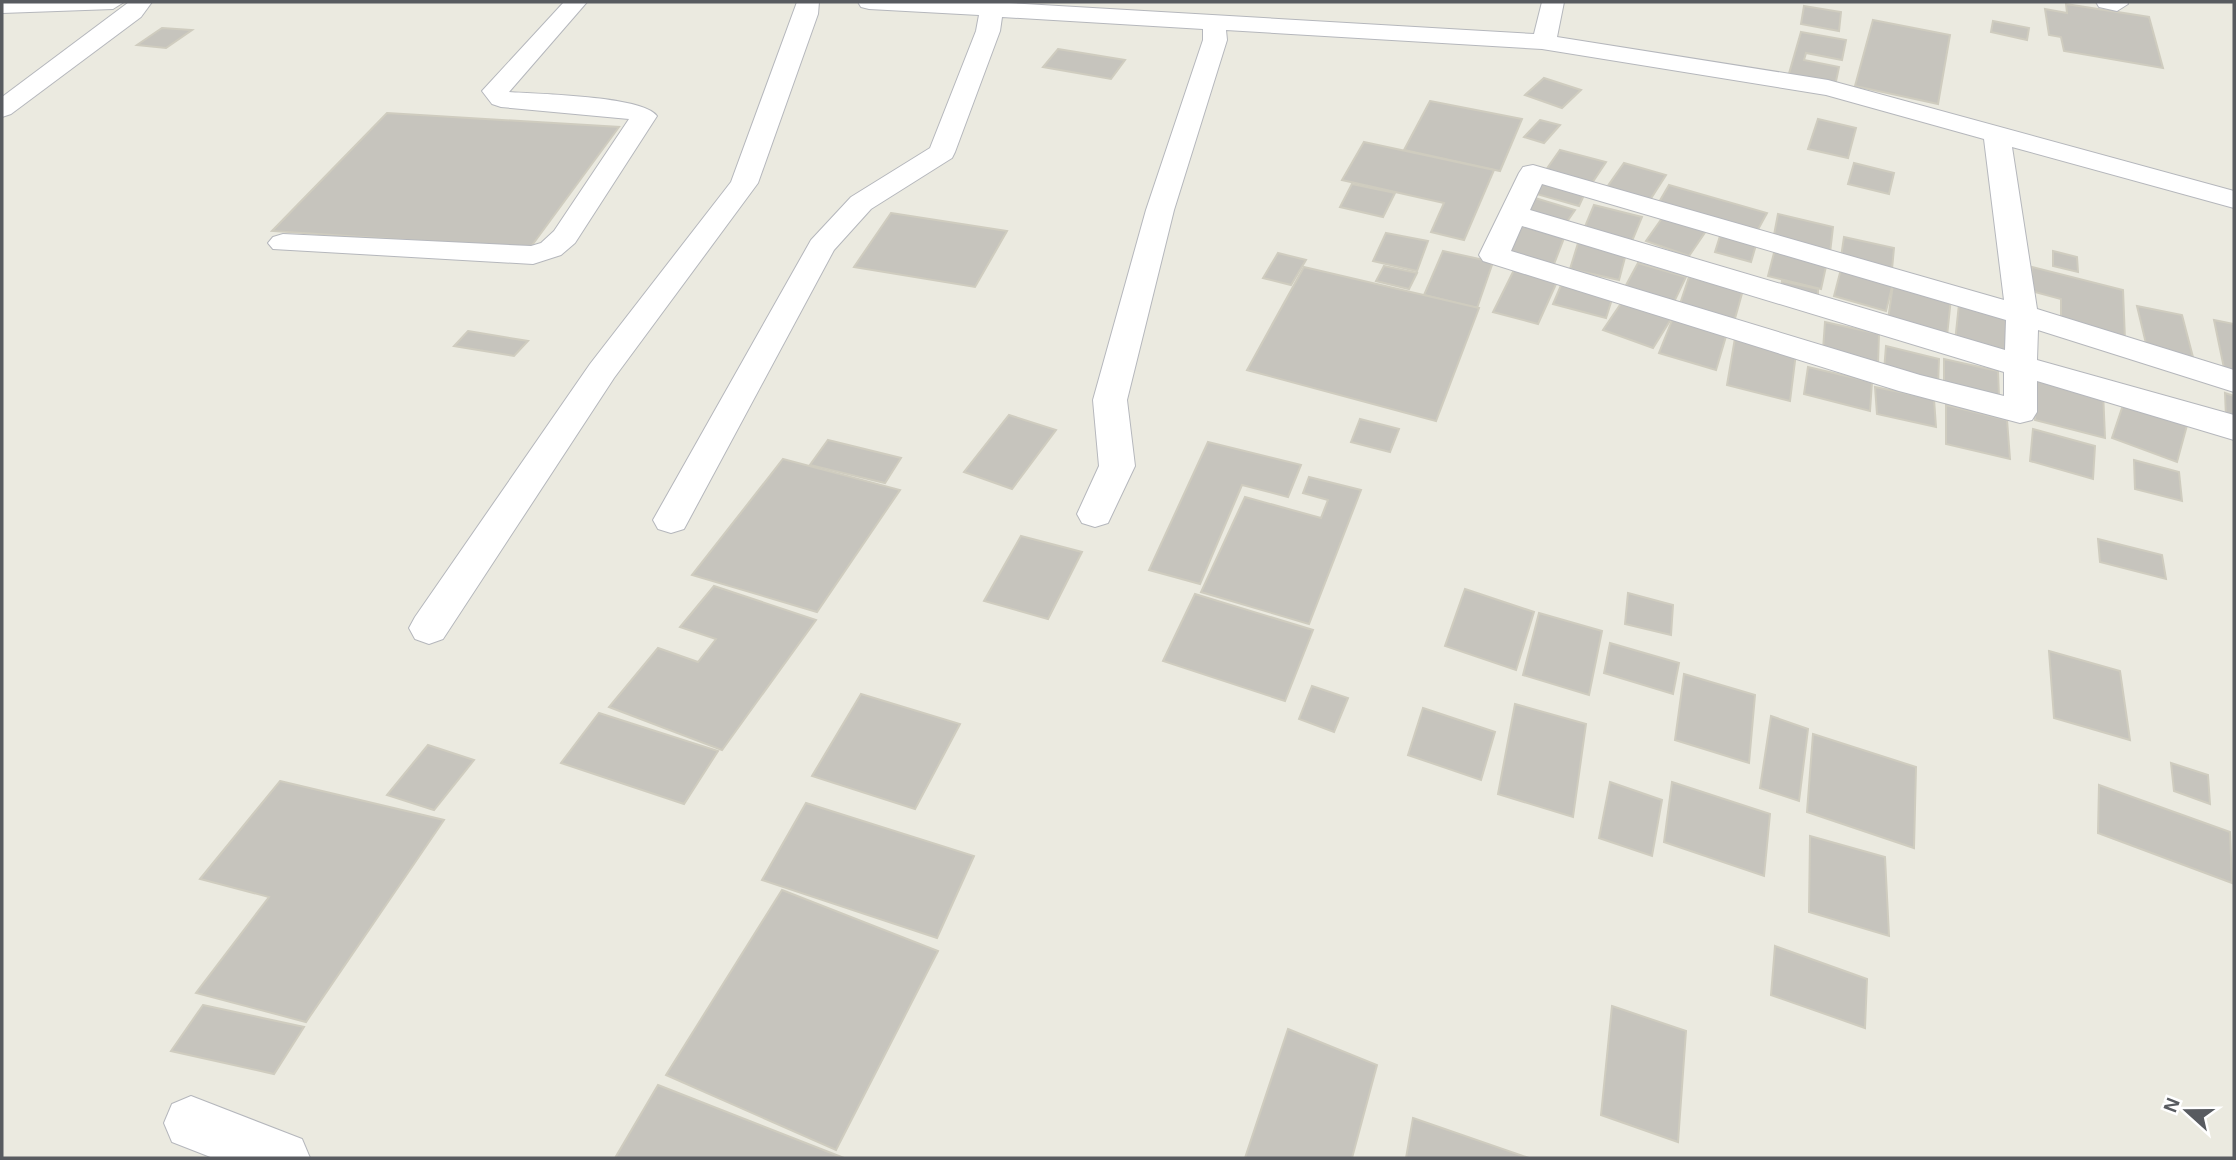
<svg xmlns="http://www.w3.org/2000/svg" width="2236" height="1160" viewBox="0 0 2236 1160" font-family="Helvetica,sans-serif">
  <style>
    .building { fill: #c6c4bd; stroke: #cfccbf; stroke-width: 2 }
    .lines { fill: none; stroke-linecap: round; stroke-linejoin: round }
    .minor-casing { stroke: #b5b7bc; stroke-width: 2 }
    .minor { fill: #fff; fill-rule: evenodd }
  </style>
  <rect width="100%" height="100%" fill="#ebeae0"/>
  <!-- building -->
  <g class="building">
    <polygon points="2066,4 2149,17 2163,68 2064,51 2061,37 2049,35 2045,9 2067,13"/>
    <polygon points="1804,6 1841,12 1839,31 1801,24"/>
    <polygon points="1873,20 1950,35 1938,104 1855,86"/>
    <polygon points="1993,21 2029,28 2027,40 1991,32"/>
    <polygon points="162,28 192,30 166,48 137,45"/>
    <polygon points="1801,32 1846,40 1842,60 1806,53 1804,60 1839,67 1835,86 1788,77"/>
    <polygon points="1058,49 1125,60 1111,79 1043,67"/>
    <polygon points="1544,78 1581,90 1562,108 1525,95"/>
    <polygon points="1430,101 1522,119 1500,171 1404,150"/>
    <polygon points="387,113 619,127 530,248 272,231"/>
    <polygon points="1818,119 1856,128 1848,158 1808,149"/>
    <polygon points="1540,120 1560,125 1544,143 1524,137"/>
    <polygon points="1364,142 1494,170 1464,240 1431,232 1444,203 1342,180"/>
    <polygon points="1560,150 1606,162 1592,183 1546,170"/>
    <polygon points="1624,163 1666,175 1648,203 1605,190"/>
    <polygon points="1854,163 1894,173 1889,194 1848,184"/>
    <polygon points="1540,181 1585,193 1579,206 1533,193"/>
    <polygon points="1352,184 1395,193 1383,217 1340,207"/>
    <polygon points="1669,185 1767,213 1756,233 1658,204"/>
    <polygon points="1535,198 1575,210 1566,223 1525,210"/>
    <polygon points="1594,205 1642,217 1632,241 1584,229"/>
    <polygon points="891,213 1007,231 975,287 854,267"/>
    <polygon points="1778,214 1833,227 1830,253 1773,240"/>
    <polygon points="1663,217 1706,231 1689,256 1646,241"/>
    <polygon points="1516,222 1566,233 1554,264 1504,252"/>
    <polygon points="1386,233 1428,241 1417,271 1373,261"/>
    <polygon points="1720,236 1756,245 1751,262 1715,252"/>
    <polygon points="1844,237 1894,248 1892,269 1841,257"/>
    <polygon points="1579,240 1627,250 1619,280 1570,269"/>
    <polygon points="1775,249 1827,262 1821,289 1768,276"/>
    <polygon points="1443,251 1493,262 1477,308 1424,295"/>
    <polygon points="2053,251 2077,257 2078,272 2053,266"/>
    <polygon points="1278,253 1306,260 1291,285 1263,278"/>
    <polygon points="1638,263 1686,277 1673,304 1624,289"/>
    <polygon points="1384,266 1417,273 1409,289 1376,281"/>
    <polygon points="1304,267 1479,308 1436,421 1247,370"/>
    <polygon points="2032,267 2123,290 2125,340 2061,324 2061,299 2031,291"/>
    <polygon points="1841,269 1893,283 1886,311 1834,296"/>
    <polygon points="1514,270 1557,282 1538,324 1493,312"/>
    <polygon points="1689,277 1743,290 1734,322 1679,307"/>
    <polygon points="1782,281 1818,289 1818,298 1781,290"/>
    <polygon points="1562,283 1613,296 1606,318 1553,304"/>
    <polygon points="1893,284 1951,298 1947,336 1888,320"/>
    <polygon points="1622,302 1671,319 1653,348 1603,330"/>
    <polygon points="1959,304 2011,317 2008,356 1955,342"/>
    <polygon points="2137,306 2182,315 2194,361 2148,352"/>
    <polygon points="1673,318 1727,333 1716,370 1659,353"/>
    <polygon points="2214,320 2234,324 2234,375 2225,373"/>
    <polygon points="1825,322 1879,334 1878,363 1823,350"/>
    <polygon points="468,331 528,341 514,356 454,346"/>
    <polygon points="1735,338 1796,353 1790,401 1727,385"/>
    <polygon points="1886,346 1939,359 1938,385 1884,371"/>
    <polygon points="1944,359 1998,371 1999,397 1944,384"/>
    <polygon points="1808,367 1872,382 1870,411 1804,394"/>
    <polygon points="2035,373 2103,391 2105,438 2035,420"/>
    <polygon points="1875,387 1934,399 1936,427 1877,414"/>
    <polygon points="2225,393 2234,396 2234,419 2226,417"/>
    <polygon points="2126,396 2189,418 2177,462 2112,438"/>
    <polygon points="1946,405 2007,420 2010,459 1946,444"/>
    <polygon points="1009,415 1056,430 1012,489 964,472"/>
    <polygon points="1360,419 1399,429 1390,452 1351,442"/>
    <polygon points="2033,429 2095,446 2093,479 2030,461"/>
    <polygon points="828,440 901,458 885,483 810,465"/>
    <polygon points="1208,442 1301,465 1288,497 1242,485 1200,584 1149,570"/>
    <polygon points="783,459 900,490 817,612 692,575"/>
    <polygon points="2134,460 2179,472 2182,501 2135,489"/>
    <polygon points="1309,477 1361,490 1309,624 1201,592 1245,497 1321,518 1328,500 1303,493"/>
    <polygon points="1021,536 1082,552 1048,619 984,601"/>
    <polygon points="2098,539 2162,555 2166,579 2100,562"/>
    <polygon points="714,586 816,620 722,750 609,707 658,648 698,662 716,639 680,627"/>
    <polygon points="1465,589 1534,612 1516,670 1445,646"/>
    <polygon points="1628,593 1673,605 1671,635 1625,624"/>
    <polygon points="1195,594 1313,630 1285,701 1163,661"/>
    <polygon points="1539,613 1602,631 1589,695 1523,675"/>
    <polygon points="1610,643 1679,663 1673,694 1604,673"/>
    <polygon points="2049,651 2120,671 2130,740 2054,718"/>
    <polygon points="1684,674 1755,695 1749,763 1675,740"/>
    <polygon points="1312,686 1348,698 1334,732 1299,719"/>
    <polygon points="861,694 960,724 915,809 812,776"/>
    <polygon points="1515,704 1586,724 1573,817 1498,794"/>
    <polygon points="1423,708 1495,732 1481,780 1408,755"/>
    <polygon points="599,713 718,751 684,804 561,763"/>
    <polygon points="1771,716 1808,729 1799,801 1760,788"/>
    <polygon points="1813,734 1916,767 1914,848 1807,812"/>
    <polygon points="428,745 474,760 434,810 387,795"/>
    <polygon points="2171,763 2208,775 2210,804 2174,791"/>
    <polygon points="280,781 444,820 306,1022 196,993 269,897 200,879"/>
    <polygon points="1610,782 1662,800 1652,856 1599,838"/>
    <polygon points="1672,782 1770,814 1764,876 1664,842"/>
    <polygon points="2099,785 2230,832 2232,883 2098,833"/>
    <polygon points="806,803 974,856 937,938 762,880"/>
    <polygon points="1810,836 1885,857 1889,936 1809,912"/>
    <polygon points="782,890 938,951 836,1150 666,1075"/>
    <polygon points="1775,946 1867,979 1865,1028 1771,995"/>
    <polygon points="203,1005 304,1027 274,1074 171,1051"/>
    <polygon points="1612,1006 1686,1031 1678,1142 1601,1115"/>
    <polygon points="1288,1029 1377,1065 1352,1158 1245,1158"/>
    <polygon points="658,1085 844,1158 615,1158"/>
    <polygon points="1413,1118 1529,1158 1406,1158"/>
  </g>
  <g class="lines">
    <!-- minor casing -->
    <g class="minor-casing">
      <g id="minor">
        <polygon points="2,2 124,2 113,9 2,13"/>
        <polygon points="129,2 152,2 141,17 11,114 2,117 2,97"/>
        <path d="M 564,2 L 587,2 L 509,92 C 537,94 643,96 657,116 L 575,243 L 561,255 L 533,264 L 273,249 L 268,243 L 273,237 L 283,234 L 531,246 L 541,243 L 554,231 L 629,119 L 501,107 L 492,104 L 482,91 Z"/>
        <polygon points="797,2 819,2 818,14 758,183 614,378 443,639 429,644 415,639 409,628 415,617 590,364 731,182"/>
        <path d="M 858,2 L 991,2 L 1534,34 L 1542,2 L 1564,2 L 1557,37 L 1828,80 L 2234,191 L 2234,208 L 2012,147 L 2037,309 L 2234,370 L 2234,392 L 2038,330 L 2037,360 L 2234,415 L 2234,440 L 2037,381 L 2037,412 L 2032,420 L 2020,423 L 1899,391 L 1483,261 L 1479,255 L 1519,173 L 1523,167 L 1533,165 L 2004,300 L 1984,139 L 1826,95 L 1542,49 L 1226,30 L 1227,40 L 1174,210 L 1127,400 L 1135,466 L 1108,523 L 1095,527 L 1082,523 L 1077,514 L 1099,466 L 1093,400 L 1146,210 L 1203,40 L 1203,29 L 1002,17 L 1000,31 L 955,152 L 952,158 L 871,209 L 834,250 L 684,529 L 671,533 L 658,529 L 653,520 L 811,240 L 851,197 L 930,148 L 976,31 L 979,15 L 869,9 L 861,7 ZM 1542,184 L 2006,320 L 2005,350 L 1530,210 ZM 1522,226 L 2004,372 L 2004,396 L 1920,375 L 1511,251 Z"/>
        <polygon points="2096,2 2127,2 2128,4 2117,11 2099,7"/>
        <polygon points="191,1096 302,1139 310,1158 213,1158 172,1142 164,1123 172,1104"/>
      </g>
    </g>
    <!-- minor -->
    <use href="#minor" class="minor"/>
  </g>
  <!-- border -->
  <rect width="2236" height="1160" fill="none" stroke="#585b60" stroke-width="7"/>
  <!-- north arrow -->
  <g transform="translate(2187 1111) rotate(291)" stroke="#ffffff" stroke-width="5" paint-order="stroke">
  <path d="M0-5L12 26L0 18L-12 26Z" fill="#585b60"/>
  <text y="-10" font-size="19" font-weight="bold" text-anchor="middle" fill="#585b60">N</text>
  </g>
</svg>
